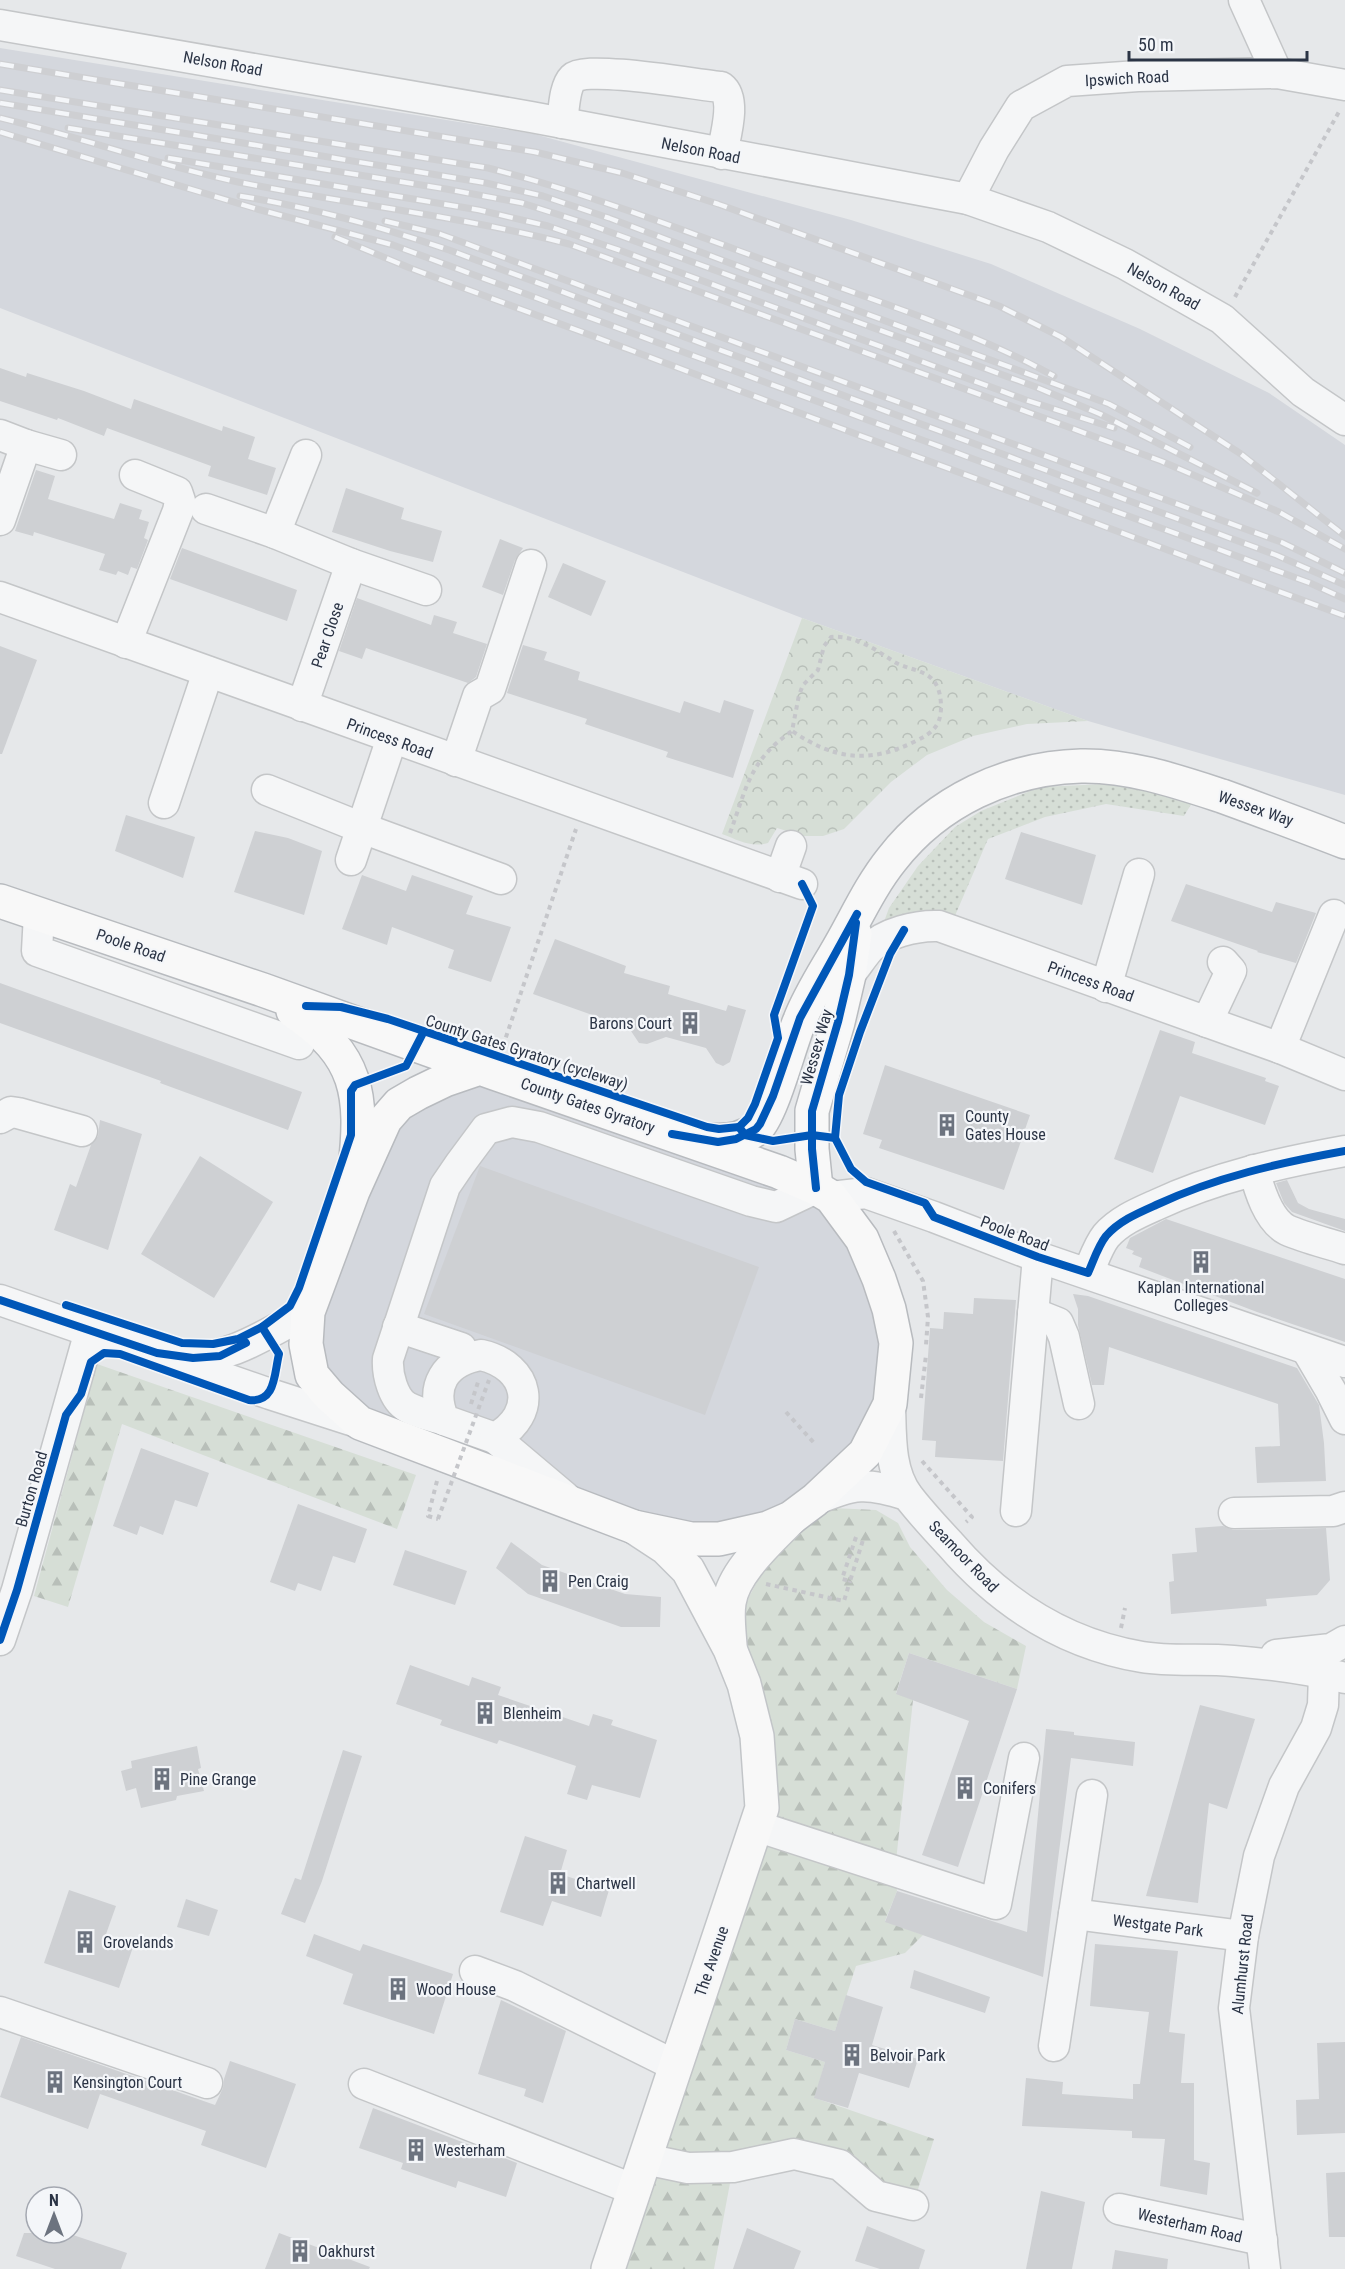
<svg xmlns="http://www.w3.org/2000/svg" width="1345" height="2269" viewBox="0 0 1345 2269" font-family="'Roboto Condensed',sans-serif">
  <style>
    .built { fill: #d4d7dd }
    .grass { fill: url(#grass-dots) }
    .forest { fill: url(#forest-firs) }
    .park { fill: url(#park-crowns) }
    .building { fill: #ced0d3 }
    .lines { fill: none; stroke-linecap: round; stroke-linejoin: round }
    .minor-casing { stroke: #c4c6c8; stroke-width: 33 }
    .major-casing { stroke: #c2c5c8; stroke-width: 36 }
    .highway-casing { stroke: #b8bbbf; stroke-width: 36 }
    .path { stroke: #c5c6ca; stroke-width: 4; stroke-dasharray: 4.5 4.5; stroke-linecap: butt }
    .minor { stroke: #f5f6f7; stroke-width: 30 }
    .major { stroke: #f8f8f8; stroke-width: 33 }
    .highway { stroke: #f8f8f8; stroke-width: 33 }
    .rail-casing { stroke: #cecfd2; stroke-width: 7 }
    .rail { stroke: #f4f6f9; stroke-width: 4.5; stroke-dasharray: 14; stroke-linecap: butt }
    .path-bridge { stroke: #c5c6ca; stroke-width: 4; stroke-dasharray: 4.5 4.5; stroke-linecap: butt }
    .cycleway-casing { stroke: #f4f6f9; stroke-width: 11 }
    .cycleway { stroke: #0057b8; stroke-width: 8 }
    .labels { text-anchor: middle; stroke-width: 4.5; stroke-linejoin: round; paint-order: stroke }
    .street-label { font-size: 16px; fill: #2b3445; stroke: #f4f6f9 }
    .poi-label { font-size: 16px; fill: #2b3445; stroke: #f4f6f9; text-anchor: start }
  </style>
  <defs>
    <pattern id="grass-dots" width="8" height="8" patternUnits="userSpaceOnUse" patternTransform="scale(1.5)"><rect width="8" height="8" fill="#d6ded6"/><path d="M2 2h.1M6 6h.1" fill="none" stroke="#b8bfb9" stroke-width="1.8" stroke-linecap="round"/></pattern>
    <pattern id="forest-firs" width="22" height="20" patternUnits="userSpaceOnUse" patternTransform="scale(1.5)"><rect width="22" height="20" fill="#d6ded6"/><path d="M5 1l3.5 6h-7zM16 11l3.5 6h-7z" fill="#b8bfb9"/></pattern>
    <pattern id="park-crowns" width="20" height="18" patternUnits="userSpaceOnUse" patternTransform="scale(1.5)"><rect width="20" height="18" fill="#d6ded6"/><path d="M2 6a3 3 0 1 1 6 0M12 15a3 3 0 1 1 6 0" fill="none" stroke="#b8bfb9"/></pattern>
  </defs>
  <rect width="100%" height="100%" fill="#e6e8ea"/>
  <!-- built -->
  <g class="built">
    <polygon points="0,48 534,134 851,220 991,264 1140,329 1269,393 1345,445 1345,795 1088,721 802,618 0,308"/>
    <polygon points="480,1068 779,1172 862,1239 893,1378 838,1480 719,1539 360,1423 306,1344 385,1120"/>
  </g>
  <!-- grass -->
  <polygon class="grass" points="1106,784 1143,787 1195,798 1184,816 1106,804 1045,817 988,839 954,918 881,930 889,908 918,866 955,827 981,811 1040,787"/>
  <!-- forest -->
  <g class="forest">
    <polygon points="97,1364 416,1475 397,1529 122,1424 68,1607 34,1596"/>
    <polygon points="833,1508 876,1510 898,1523 910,1547 947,1590 984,1622 1026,1646 1017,1689 909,1653 896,1693 913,1700 895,1871 897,1891 885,1921 923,1935 905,1953 856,1966 835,2031 795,2019 786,2050 825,2062 815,2098 934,2139 913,2205 840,2165 733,2167 714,2269 608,2269 762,1808 744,1684 744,1607 767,1562 794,1528"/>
  </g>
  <!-- park -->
  <path class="park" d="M 802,618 L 1088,721 L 1027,724 L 973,736 L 927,755 L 891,782 L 844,829 L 823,836 L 803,836 L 777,828 L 768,843 C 751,848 738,840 722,834 Z"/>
  <!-- building -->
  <g class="building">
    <polygon points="0,368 26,377 27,373 84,391 131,409 134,399 222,431 223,426 255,437 248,459 276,468 267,495 208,476 211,466 107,428 104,436 58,418 57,420 0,401"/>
    <polygon points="36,470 55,476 48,499 114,519 120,503 142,510 139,519 149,522 144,538 148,540 137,569 131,567 128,575 118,571 116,575 99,570 105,554 34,532 33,536 15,531"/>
    <polygon points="346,488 404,508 401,519 442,531 433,562 390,551 332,532"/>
    <polygon points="500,539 523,548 515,560 503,595 482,587"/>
    <polygon points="182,548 297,590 287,621 170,579"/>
    <polygon points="563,563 606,581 591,616 548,597"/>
    <polygon points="357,598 431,625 434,615 457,622 453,633 487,644 476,677 468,683 366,648 362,659 339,651"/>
    <polygon points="523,645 547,652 544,660 580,672 578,680 680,713 684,701 720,713 724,700 754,710 733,778 666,757 668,752 585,724 587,719 507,693"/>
    <polygon points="0,646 37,660 2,754 0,754"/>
    <polygon points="126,815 195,837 183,878 115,851"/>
    <polygon points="255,831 288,838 322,851 304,915 234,892"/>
    <polygon points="1021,832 1096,855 1082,905 1005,879"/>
    <polygon points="362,875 406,891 412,875 473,896 466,914 511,927 491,982 448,968 454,950 392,927 387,945 342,929"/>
    <polygon points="1186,884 1272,912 1276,902 1316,913 1296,963 1257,952 1258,951 1171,921"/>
    <polygon points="555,939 626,966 624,973 670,986 668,994 726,1011 728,1005 746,1010 730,1062 723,1066 716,1063 706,1048 666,1037 647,1044 639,1043 629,1028 533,994"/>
    <polygon points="0,983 302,1092 288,1130 160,1083 161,1081 0,1023"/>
    <polygon points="1160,1030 1195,1042 1192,1053 1266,1078 1265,1081 1279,1086 1265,1125 1180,1096 1153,1173 1114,1159"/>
    <polygon points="885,1065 1030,1115 1004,1190 879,1148 882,1140 863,1134"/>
    <polygon points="100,1120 142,1134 108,1250 54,1230 70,1184 76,1187 91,1145 98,1136"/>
    <polygon points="200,1156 273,1202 214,1298 141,1254"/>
    <polygon points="480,1166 759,1267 705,1415 424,1314"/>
    <polygon points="1287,1180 1298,1203 1309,1209 1345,1219 1345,1231 1292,1212 1284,1203 1276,1183"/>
    <polygon points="1166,1219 1345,1279 1345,1342 1257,1312 1139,1267 1142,1258 1132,1254 1134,1251 1126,1248 1130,1238"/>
    <polygon points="1073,1294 1088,1296 1297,1368 1319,1405 1324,1443 1326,1481 1257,1483 1255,1447 1280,1446 1278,1404 1109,1347 1104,1385 1092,1385 1078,1325 1078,1309"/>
    <polygon points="974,1298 1016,1300 1003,1461 935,1457 936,1441 922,1440 930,1328 943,1329 944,1312 973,1314"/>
    <polygon points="141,1448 209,1473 197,1507 175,1500 163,1535 140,1526 137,1535 113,1526"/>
    <polygon points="298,1504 367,1529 355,1563 333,1556 321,1591 298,1583 295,1591 270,1582"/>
    <polygon points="1223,1526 1234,1530 1326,1528 1330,1580 1317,1595 1266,1599 1267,1606 1171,1614 1169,1582 1174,1581 1172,1554 1197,1552 1195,1528"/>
    <polygon points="511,1542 542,1565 625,1594 661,1597 660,1627 621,1627 528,1594 496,1568"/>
    <polygon points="405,1550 467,1571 455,1605 393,1585"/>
    <polygon points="909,1653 1017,1689 958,1867 922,1855 969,1721 896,1694"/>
    <polygon points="410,1665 469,1686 472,1677 501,1687 498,1695 589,1726 593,1714 613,1720 611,1725 657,1740 640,1798 592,1785 587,1800 567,1794 576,1766 499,1740 497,1744 440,1725 442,1720 396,1704"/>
    <polygon points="1200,1705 1255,1719 1227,1809 1209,1803 1198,1903 1146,1896"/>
    <polygon points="1046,1729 1074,1732 1074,1735 1135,1742 1133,1766 1071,1758 1043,1977 885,1922 897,1891 1027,1932"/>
    <polygon points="197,1746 201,1768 198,1769 204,1791 177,1796 176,1800 141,1808 136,1788 126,1791 121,1771 132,1768 131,1761"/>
    <polygon points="343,1750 362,1756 322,1881 305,1923 281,1914 295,1878 301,1880"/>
    <polygon points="525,1836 567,1850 560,1874 609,1890 601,1917 552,1901 543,1926 500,1912"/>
    <polygon points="69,1890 116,1906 105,1937 133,1947 119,1988 44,1963"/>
    <polygon points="186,1899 218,1910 209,1936 177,1927"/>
    <polygon points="314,1934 360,1951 363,1944 453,1974 434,2034 343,2004 353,1974 306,1956"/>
    <polygon points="1095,1944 1178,1951 1169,2032 1185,2034 1181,2083 1194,2083 1194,2160 1210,2163 1207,2195 1160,2186 1165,2139 1132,2138 1132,2131 1022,2126 1026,2078 1063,2082 1062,2094 1133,2099 1133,2084 1140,2084 1149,2012 1090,2006"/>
    <polygon points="914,1970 990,1997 985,2013 910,1988"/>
    <polygon points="846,1995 883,2007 872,2045 918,2059 909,2088 859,2073 848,2108 814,2098 825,2062 786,2050 795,2019 835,2031"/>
    <polygon points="501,2000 566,2031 543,2103 524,2096 526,2089 478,2074"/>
    <polygon points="21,2037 215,2105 223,2088 224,2079 230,2061 296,2084 266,2168 201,2145 206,2131 100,2094 88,2129 0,2097"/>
    <polygon points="1345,2042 1345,2133 1297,2135 1296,2100 1319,2099 1317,2043"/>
    <polygon points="373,2108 517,2163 506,2197 458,2181 456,2188 401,2169 403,2163 359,2148"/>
    <polygon points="1345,2172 1345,2237 1329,2237 1326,2173"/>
    <polygon points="1041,2191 1085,2202 1072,2269 1026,2269"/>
    <polygon points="867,2226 925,2250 919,2269 880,2269 855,2261"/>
    <polygon points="747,2228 801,2251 794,2269 733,2269"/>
    <polygon points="24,2233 67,2233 127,2253 121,2269 55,2269 16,2256"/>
    <polygon points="279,2233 370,2267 369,2269 265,2269"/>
    <polygon points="1115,2250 1168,2259 1167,2269 1112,2269"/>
  </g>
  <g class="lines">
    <!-- minor casing -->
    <g class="minor-casing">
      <g id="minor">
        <polyline points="1244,0 1277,73"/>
        <polyline points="0,25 531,117 968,199 1048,227 1125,264 1222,319 1303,392 1345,420"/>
        <path d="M 562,123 C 564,110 564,87 573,78 C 586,65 698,85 721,87 C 737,99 725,137 722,154"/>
        <polyline points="968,199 994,149 1021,106 1067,81 1138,76 1277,73 1345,85"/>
        <polyline points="0,435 26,445 0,520"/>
        <polyline points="26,445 61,455"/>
        <polyline points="206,509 275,533 351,564 302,706"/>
        <polyline points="275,533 306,455"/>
        <polyline points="351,564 426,590"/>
        <polyline points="0,597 802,884"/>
        <polyline points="126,643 178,511 180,501 177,492 135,475"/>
        <polyline points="456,761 478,696 490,689 531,565"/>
        <polyline points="267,790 362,828 501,879"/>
        <polyline points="164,803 208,672"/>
        <polyline points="351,860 392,738"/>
        <polyline points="780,877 791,846"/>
        <polyline points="39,914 37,951 299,1044"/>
        <path d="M 849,975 C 856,967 862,957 869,949 C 884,933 917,925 939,926 L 1280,1048 L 1345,1075"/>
        <polyline points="1106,987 1139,874"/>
        <polyline points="1207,1022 1231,971 1223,962"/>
        <polyline points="1280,1048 1334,915"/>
        <polyline points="0,1118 11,1112 18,1113 82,1131"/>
        <path d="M 1254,1170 C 1259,1189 1268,1220 1287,1230 C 1305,1238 1327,1243 1345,1249"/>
        <polyline points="831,1197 866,1193 934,1217 1038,1257 1345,1362"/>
        <path d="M 1088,1273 C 1093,1262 1098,1246 1106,1236 C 1119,1221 1138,1213 1156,1205 C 1216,1177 1279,1163 1345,1151"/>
        <polyline points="0,1300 270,1394 360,1423"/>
        <polyline points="1033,1313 1058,1323 1064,1337 1079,1404"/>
        <polyline points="398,1327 461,1348"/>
        <polyline points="1307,1350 1331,1391 1345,1419"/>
        <path d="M 481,1355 C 530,1366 539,1414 495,1438 L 444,1420 C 429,1386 445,1361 481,1355 Z"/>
        <path d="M 183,1357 C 225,1363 271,1331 308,1312"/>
        <path d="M 890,1404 C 891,1435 889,1471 908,1496 C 921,1513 936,1529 950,1544 C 1001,1603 1064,1644 1142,1657 C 1172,1662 1203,1658 1233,1661 C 1270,1664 1309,1669 1345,1678"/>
        <path d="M 444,1420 C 432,1416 418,1413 407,1407 C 393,1399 387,1374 388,1359 L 445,1186 L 460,1164 L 486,1129 L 512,1122 L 539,1127 L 751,1201 L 776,1207 L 816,1188"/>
        <polyline points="495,1438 565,1497"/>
        <path d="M 815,1500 C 854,1483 866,1482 907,1495"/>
        <polyline points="1016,1511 1038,1257"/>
        <polyline points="1234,1513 1333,1511 1345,1507"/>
        <polyline points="0,1640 17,1590 90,1331"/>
        <polyline points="1276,1655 1331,1649 1345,1641"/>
        <polyline points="756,1826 996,1904 1024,1758"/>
        <polyline points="1074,1914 1243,1936"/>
        <polyline points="475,1971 515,1986 676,2066"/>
        <polyline points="0,2012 207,2083"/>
        <polyline points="1054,2046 1092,1795"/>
        <polyline points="364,2084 635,2190"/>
        <polyline points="645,2159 688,2168 733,2167 794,2154 840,2165 876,2196 913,2205"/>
        <polyline points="1119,2209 1262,2240"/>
        <polyline points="1265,2269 1234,2008 1243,1936 1259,1856 1284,1786 1316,1728 1323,1705 1324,1673"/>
      </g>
    </g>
    <!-- major casing -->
    <g class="major-casing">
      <g id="major">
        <path d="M 730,1645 C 729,1631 727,1616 729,1603 C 733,1572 770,1540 791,1518"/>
        <polyline points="608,2269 762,1808 757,1736 744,1684 730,1649 688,1570 666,1548 634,1527"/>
      </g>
    </g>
    <!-- highway casing -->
    <g class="highway-casing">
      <g id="highway">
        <path d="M 0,901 C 88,931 176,960 263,990 C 340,1018 417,1046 494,1073 L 779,1172 L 816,1188 L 831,1197 L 862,1239 L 879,1279 L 889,1309 L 896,1343 L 890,1404 L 865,1453 L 815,1500 L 791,1518 L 768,1528 L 719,1539 L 691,1539 L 634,1527 L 360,1423 L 329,1395 L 312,1375 L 306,1344 L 308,1312 L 353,1191 L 385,1120 L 399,1104 L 418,1093 L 445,1080 L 480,1068"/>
        <path d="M 293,1011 C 359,1056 363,1094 355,1169"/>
        <path d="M 700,1139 C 720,1142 740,1142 756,1129 C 772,1116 790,1042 800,1020 C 810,994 827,969 841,944 C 857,916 871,885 892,859 C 937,801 1008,768 1081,766 C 1129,765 1176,781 1222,796 C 1263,811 1304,826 1345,842"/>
        <polyline points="816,1188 812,1149 812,1111 838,1022 849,975 855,934"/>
      </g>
    </g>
    <!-- path -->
    <g class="path">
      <polyline points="1235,297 1340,110"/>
      <path d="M 730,833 C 747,787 749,761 792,731 L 799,695 L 803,685 L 818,670 L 824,646 L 831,637 C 854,635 875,649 893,661 C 905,669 921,669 931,678 C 939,685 941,697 941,707 C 941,726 932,733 916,741 C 870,764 835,760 792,731"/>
      <polyline points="503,1046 576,829"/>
      <polyline points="894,1231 923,1281 928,1317 926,1345"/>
      <polyline points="921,1398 926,1355"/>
      <polyline points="471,1404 478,1382"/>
      <polyline points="786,1412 815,1444"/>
      <polyline points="922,1461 972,1517 966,1522"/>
      <polyline points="437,1481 428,1516 438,1519"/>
      <polyline points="856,1537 842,1579 850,1581 863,1540"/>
      <polyline points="766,1584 844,1601 850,1581"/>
      <polyline points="1121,1628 1125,1608"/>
    </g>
    <!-- minor -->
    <use href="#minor" class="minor"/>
    <!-- major -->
    <use href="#major" class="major"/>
    <!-- highway -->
    <use href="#highway" class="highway"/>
    <!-- rail casing -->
    <g class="rail-casing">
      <g id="rail">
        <polyline points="0,64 535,152 622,173 718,204 999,306 1061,337 1241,454 1345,536"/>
        <path d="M 0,90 L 488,168 C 595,195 698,236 802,274 C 887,305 974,332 1054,376"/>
        <polyline points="0,103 486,183 543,196 609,218 1109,404 1190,447"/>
        <path d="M 0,118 C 80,137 157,165 238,182 C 348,204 460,216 569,244 L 1161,461 L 1279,512 L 1345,549"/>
        <polyline points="68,128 446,189 522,203 588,224 1036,387 1100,414 1257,493"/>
        <polyline points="0,132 257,209 393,245 1310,583 1345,599"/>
        <polyline points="168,158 479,210 548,226 619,250 1026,400 1114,428"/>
        <path d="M 240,196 C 314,208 378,226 449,250 L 1276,555 L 1345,585"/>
        <polyline points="385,221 440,234 1281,542 1345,573"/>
        <polyline points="335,237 410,268 1345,616"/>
      </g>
    </g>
    <!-- rail -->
    <use href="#rail" class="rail"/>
    <!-- path-bridge -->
    <polyline class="path-bridge" points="438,1519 489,1380"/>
    <!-- cycleway casing -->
    <g class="cycleway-casing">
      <g id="cycleway">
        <polyline points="306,1006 341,1007 388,1019 707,1127 719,1129 739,1127"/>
        <path d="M 739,1127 L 745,1135 L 773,1141 L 812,1135 L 835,1138 L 851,1169 L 866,1182 L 925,1203 L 934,1217 L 1038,1257 L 1088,1273 C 1093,1262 1098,1246 1106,1236 C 1119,1221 1138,1213 1156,1205 C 1216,1177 1279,1163 1345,1151"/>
        <polyline points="739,1127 748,1118 755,1104 778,1038 774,1015 813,906 802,884"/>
        <polyline points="672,1134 718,1142 736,1139 756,1129 760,1124 773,1096 800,1018 857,914"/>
        <polyline points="835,1138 839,1095 860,1032 890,954 904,930"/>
        <polyline points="816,1188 812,1149 812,1111 838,1022 849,975 856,923"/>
        <polyline points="0,1300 157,1353 193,1358 220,1356 246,1343"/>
        <polyline points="66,1305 182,1343 213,1344 238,1339 262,1327 290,1306 299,1288 351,1135 351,1091 355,1085 406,1066 423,1033"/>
        <path d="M 0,1640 L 17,1590 L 66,1415 L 81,1394 L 91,1362 L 104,1353 L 120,1354 L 249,1400 C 276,1403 274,1374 279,1354 L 262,1327"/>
      </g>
    </g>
    <!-- cycleway -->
    <use href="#cycleway" class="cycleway"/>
  </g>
  <!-- icons -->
  <defs>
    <g id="building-bare" transform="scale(1.8)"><path d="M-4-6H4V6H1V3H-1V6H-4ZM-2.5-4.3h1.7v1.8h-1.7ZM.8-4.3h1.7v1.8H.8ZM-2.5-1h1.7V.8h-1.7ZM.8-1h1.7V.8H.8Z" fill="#6c737f" stroke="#f4f6f9" stroke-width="2.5" paint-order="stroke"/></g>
  </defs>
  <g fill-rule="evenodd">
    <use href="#building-bare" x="690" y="1023"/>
    <use href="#building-bare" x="947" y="1125"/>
    <use href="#building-bare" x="1201" y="1262"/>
    <use href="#building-bare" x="550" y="1581"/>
    <use href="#building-bare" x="485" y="1713"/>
    <use href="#building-bare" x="162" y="1779"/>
    <use href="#building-bare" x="965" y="1788"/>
    <use href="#building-bare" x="558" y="1883"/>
    <use href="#building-bare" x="85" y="1942"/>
    <use href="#building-bare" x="398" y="1989"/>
    <use href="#building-bare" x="852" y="2055"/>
    <use href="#building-bare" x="55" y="2082"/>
    <use href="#building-bare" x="416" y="2150"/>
    <use href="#building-bare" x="300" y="2251"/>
  </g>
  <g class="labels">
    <!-- street labels -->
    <g class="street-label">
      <text transform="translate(223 63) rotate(10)" y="6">Nelson Road</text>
      <text transform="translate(1127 78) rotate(-3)" y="6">Ipswich Road</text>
      <text transform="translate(701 150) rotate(11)" y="6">Nelson Road</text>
      <text transform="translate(1164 286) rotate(29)" y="6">Nelson Road</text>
      <text transform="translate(327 635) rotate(-71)" y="6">Pear Close</text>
      <text transform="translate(390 738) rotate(20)" y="6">Princess Road</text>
      <text transform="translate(1256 808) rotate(19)" y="6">Wessex Way</text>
      <text transform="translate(131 945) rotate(19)" y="6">Poole Road</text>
      <text transform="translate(1091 981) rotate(20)" y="6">Princess Road</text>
      <text transform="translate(816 1047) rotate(-74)" y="6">Wessex Way</text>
      <text transform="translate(527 1052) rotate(18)" y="6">County Gates Gyratory (cycleway)</text>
      <text transform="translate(588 1105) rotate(19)" y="6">County Gates Gyratory</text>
      <text transform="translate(1015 1233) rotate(21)" y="6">Poole Road</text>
      <text transform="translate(31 1489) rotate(-74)" y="6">Burton Road</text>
      <text transform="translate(964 1556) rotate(46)" y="6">Seamoor Road</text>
      <text transform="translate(1158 1925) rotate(7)" y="6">Westgate Park</text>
      <text transform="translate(711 1961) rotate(-71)" y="6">The Avenue</text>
      <text transform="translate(1242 1964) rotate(-84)" y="6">Alumhurst Road</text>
      <text transform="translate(1190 2225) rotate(13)" y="6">Westerham Road</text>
    </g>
    <!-- poi labels -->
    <g class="poi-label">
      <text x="672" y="1029" text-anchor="end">Barons Court</text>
      <text x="965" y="1122">County<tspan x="965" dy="18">Gates House</tspan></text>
      <text x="1201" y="1293" text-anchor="middle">Kaplan International<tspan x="1201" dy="18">Colleges</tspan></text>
      <text x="568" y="1587">Pen Craig</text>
      <text x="503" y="1719">Blenheim</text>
      <text x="180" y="1785">Pine Grange</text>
      <text x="983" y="1794">Conifers</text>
      <text x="576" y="1889">Chartwell</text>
      <text x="103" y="1948">Grovelands</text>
      <text x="416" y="1995">Wood House</text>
      <text x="870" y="2061">Belvoir Park</text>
      <text x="73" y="2088">Kensington Court</text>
      <text x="434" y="2156">Westerham</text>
      <text x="318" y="2257">Oakhurst</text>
    </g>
  </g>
  <!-- north arrow -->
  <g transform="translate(54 2215)"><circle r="28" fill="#f4f6f9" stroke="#a4a8b1" stroke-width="1.5"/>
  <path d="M0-4.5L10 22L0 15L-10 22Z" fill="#6c737f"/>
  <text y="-9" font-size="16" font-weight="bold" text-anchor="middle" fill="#2b3445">N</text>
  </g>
  <!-- scale -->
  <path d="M1129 51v9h178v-9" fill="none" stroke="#2b3445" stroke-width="3"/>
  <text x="1138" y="51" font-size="18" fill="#2b3445" stroke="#f4f6f9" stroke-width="4.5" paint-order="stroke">50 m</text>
</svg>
